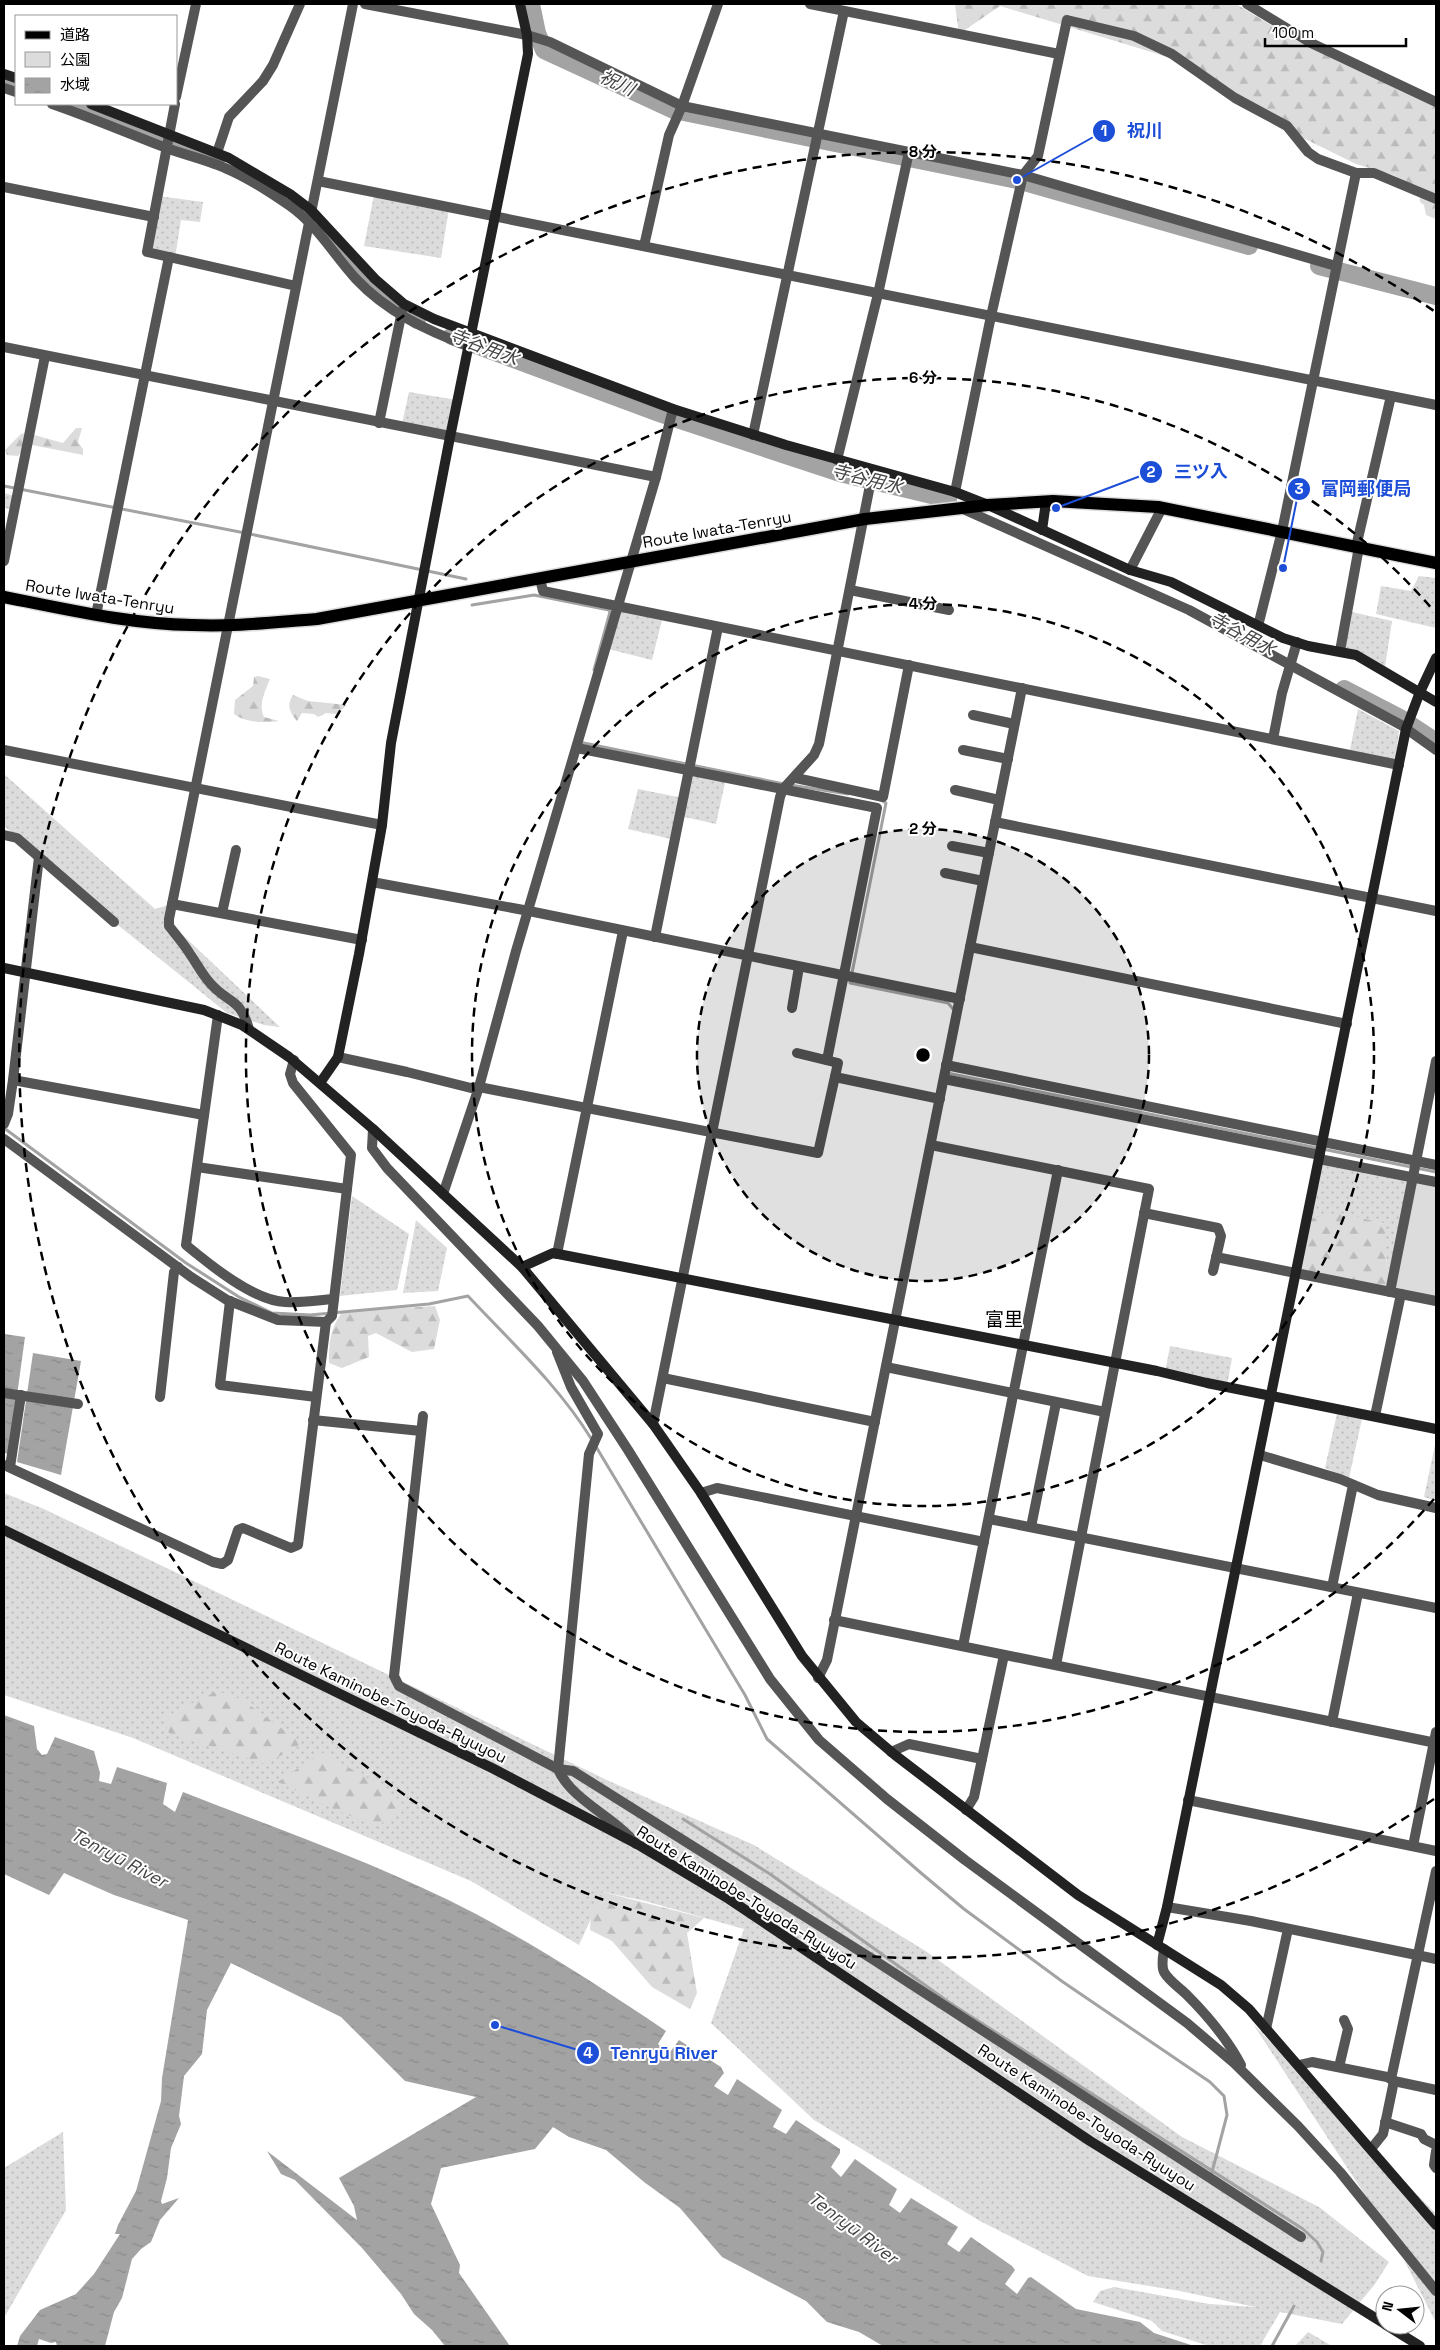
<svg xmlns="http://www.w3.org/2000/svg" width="1440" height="2350" viewBox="0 0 1440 2350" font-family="'Space Grotesk','Noto Sans JP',sans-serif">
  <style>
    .grass { fill: url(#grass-dots) }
    .forest { fill: url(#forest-firs) }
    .park { fill: #dcdcdc }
    .water { fill: url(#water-ripples) }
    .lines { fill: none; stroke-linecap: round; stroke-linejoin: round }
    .stream { stroke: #a3a3a3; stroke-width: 3 }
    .river { stroke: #a3a3a3; stroke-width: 18 }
    .primary-casing { stroke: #dbdbdb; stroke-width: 15 }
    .street { stroke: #555; stroke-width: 10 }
    .secondary { stroke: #222; stroke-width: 10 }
    .primary { stroke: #000; stroke-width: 12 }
    .ring { fill: none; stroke: #000; stroke-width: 2.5; stroke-dasharray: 9 6 }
    .labels { text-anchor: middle; stroke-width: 4; stroke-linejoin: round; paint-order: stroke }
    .street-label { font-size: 16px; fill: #000; stroke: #fff }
    .water-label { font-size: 18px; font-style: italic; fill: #444; stroke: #fff }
    .quarter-label { font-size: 19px; fill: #000; stroke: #fff }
    .centre { fill: #000; stroke: #fff; stroke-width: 2.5 }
    .ring-label { font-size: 15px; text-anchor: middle; font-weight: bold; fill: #000; stroke: #fff; stroke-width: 4; stroke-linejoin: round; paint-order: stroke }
    .leader { fill: none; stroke: #1d4ed8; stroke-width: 2 }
    .callout-dot { fill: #1d4ed8; stroke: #fff; stroke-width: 2 }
    .mark-label { font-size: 15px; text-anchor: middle; font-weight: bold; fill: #fff }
    .callout-label { font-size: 18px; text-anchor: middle; font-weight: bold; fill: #1d4ed8; stroke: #fff; stroke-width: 4; stroke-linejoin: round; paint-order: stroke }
  </style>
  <defs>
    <pattern id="grass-dots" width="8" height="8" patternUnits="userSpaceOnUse" patternTransform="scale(1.25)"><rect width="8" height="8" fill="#dcdcdc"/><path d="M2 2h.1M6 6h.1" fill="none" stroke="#bbb" stroke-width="1.8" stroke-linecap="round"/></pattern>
    <pattern id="forest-firs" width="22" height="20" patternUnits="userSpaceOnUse" patternTransform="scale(1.25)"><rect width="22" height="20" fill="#dcdcdc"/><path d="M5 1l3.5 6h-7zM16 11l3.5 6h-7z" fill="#bbb"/></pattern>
    <pattern id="water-ripples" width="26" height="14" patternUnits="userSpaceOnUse" patternTransform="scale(1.25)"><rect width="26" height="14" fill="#a3a3a3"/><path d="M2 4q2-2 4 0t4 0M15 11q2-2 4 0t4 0" fill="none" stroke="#8b8b8b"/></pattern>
  </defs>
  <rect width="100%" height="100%" fill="#fff"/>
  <!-- grass -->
  <g class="grass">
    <polygon points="374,195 449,208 441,258 364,246"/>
    <polygon points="158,196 203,202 200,222 181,220 175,258 147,252"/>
    <polygon points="409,392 457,400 450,437 401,428"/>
    <polygon points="4,493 14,496 11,509 4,508"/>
    <polygon points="1419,576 1436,578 1436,628 1376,614 1381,586 1411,591"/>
    <polygon points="620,610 662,620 652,660 608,649"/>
    <polygon points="1352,612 1392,621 1385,667 1343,646"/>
    <polygon points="1358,709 1399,731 1395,764 1349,755"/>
    <polygon points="689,770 726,778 716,824 680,816 675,840 628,829 638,789 683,798"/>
    <polygon points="4,774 155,909 172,904 169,922 280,1027 264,1025 227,1013 108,917 4,826"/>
    <polygon points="1319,1159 1411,1177 1389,1274 1385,1253 1383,1223 1307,1219"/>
    <polygon points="352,1196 409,1234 397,1290 340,1296"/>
    <polygon points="416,1220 447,1248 438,1291 403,1293"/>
    <polygon points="1170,1346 1232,1358 1227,1386 1165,1373"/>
    <polygon points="1338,1409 1363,1414 1349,1478 1325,1468"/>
    <polygon points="1436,1440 1436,1501 1424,1497"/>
    <polygon points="4,1493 44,1509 609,1781 754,1845 927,1952 1182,2137 1319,2207 1389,2262 1375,2284 1342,2324 1280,2312 1260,2346 1209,2346 1162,2331 1152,2321 1093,2302 1100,2291 1114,2287 1209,2304 1255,2307 1180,2291 1088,2276 980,2221 814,2120 711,2023 744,1929 645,1901 603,1892 579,1945 471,1881 133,1738 4,1695"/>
    <polygon points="1253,2024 1436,2214 1436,2323 1392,2236"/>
    <polygon points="63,2132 66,2210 4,2318 4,2168"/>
    <polygon points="1308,2332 1332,2346 1295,2346"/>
  </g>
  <!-- forest -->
  <g class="forest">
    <polygon points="955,4 1236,4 1299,42 1436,100 1436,219 1426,215 1424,205 1420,202 1419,188 1393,175 1356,164 1295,134 1184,62 1000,6 959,34"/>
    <polygon points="76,428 82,428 78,442 83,449 83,455 27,444 18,456 7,455 5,450 21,434 27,433 63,443"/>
    <path d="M 258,676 L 270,679 C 265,691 258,705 264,717 L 279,721 C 265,723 246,723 234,714 L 235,700 L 253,686 L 254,677 Z"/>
    <path d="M 293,695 L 308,701 L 347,705 L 337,714 L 326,713 L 318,717 L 314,714 L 302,713 L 297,721 C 290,712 286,706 293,695 Z"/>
    <polygon points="1341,1213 1385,1224 1385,1254 1389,1274 1385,1291 1296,1273 1307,1219"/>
    <path d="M 435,1306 L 440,1320 L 434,1349 L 412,1352 L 376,1333 L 368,1336 L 369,1357 L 342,1368 L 329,1363 C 329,1342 330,1330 342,1312 Z"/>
    <polygon points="217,1691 241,1699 302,1743 266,1764 169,1733 163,1718"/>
    <polygon points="321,1752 376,1783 402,1811 377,1826 338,1811 278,1782"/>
    <polygon points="603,1892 704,1918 687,1933 697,1993 690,2009 652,1987 612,1941 590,1930 591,1909"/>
  </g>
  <!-- park -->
  <polygon class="park" points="1413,1178 1436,1182 1436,1301 1390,1292"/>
  <!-- water -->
  <g class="water">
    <polygon points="4,1334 25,1337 9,1454 4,1453"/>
    <polygon points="33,1353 81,1361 61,1475 17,1462"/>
    <path d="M 4,1715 L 34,1726 L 37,1749 L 42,1755 L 47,1754 L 55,1737 L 94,1751 L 100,1773 L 99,1781 L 111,1784 L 117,1767 L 167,1783 L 163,1804 L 175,1812 L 183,1792 C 282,1831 382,1865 476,1914 C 542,1949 604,1989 666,2031 L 658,2044 L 668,2055 L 679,2040 L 721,2067 L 724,2073 L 714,2086 L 728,2095 L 737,2079 L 782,2110 L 773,2127 L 786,2134 L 796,2120 L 840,2149 L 840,2153 L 831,2167 L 841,2177 L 855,2159 L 897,2189 L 889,2205 L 900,2213 L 911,2198 L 958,2227 L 947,2244 L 959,2252 L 971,2237 L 1012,2266 L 1015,2270 L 1005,2284 L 1017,2294 L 1028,2278 L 1031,2277 L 1076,2309 L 1140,2322 L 1154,2333 L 1191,2345 L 1203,2346 L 883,2346 L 859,2332 L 827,2322 L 806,2301 L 722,2257 L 680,2208 L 644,2182 L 606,2150 L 569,2137 L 553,2127 L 535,2149 L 441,2168 L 431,2204 L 460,2265 L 459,2273 L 510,2346 L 445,2346 L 432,2330 L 414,2314 L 401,2294 L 362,2248 L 295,2180 L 281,2174 L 267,2151 L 357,2220 L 354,2206 L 339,2178 L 476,2097 L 405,2081 L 341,2017 L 231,1963 L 207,2010 L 202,2054 L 184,2076 L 179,2116 L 181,2124 L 171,2148 L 167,2178 L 161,2201 L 162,2204 L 179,2198 L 160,2220 L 151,2242 L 141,2249 L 132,2259 L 122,2298 L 114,2312 L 105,2346 L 57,2346 L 56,2342 L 51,2343 L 39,2339 L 37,2346 L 17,2346 L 20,2336 L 40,2310 L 76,2294 L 94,2274 L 120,2234 L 115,2234 L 118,2225 L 136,2191 L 161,2101 L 162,2078 L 188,1920 L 114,1895 L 64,1873 L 49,1895 L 4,1874 Z"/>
  </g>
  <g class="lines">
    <!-- stream -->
    <g class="stream">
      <polyline points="4,486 245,533 466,579"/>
      <polyline points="472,605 534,595 609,610 610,612 594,670"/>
      <polyline points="579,742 784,784"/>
      <polyline points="790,785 848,794"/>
      <polyline points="881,800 886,803 850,983 948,1003 953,1009"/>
      <polyline points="947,1073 1436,1172"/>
      <path d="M 4,1128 L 186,1263 L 239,1297 L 272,1313 L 310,1315 L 429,1304 L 468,1296 C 511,1342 559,1386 592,1440"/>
      <polyline points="595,1445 745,1695 767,1739 921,1873 964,1909 1063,1982 1210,2082 1224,2096 1227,2115 1212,2172"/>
      <polyline points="683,1819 770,1874 950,2003 1303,2229 1317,2242 1323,2252 1321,2261"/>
      <polyline points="1272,2346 1294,2306"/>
    </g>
    <!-- river -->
    <g class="river">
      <polyline points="531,4 537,33 544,50 674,110 1017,180 1249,246"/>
      <polyline points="4,81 16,85"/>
      <polyline points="70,104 216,160"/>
      <polyline points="324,232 373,288 417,320"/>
      <polyline points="1319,266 1436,296"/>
      <polyline points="452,336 662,414 840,473 948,499"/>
      <polyline points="1344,689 1400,718 1436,742"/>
    </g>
    <!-- primary casing -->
    <g class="primary-casing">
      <path id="primary" d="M 4,597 C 66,609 128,624 192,625 C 234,627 275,622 317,619 L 865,519 L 988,505 L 1053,501 L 1158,507 L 1436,563"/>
    </g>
    <!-- street -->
    <g class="street">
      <polyline points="365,4 527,35 550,42 682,106 1023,175 1336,266"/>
      <polyline points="810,4 1059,54"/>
      <polyline points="1247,4 1311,43 1436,102"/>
      <polyline points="4,88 16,92"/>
      <polyline points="176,97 196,4"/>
      <path d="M 52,104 C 90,117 127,133 164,147 C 184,155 205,159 225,168 C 247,177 270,192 290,206 C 317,225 334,255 356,279 C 387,312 426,330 468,346"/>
      <polyline points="175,104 147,252 296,286"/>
      <polyline points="217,153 229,117 263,81 273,65 300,4"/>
      <polyline points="318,181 1436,405"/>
      <polyline points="4,187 154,217"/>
      <polyline points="644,246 669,135 682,106 718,4"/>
      <polyline points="4,347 656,477"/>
      <polyline points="379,423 402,311"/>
      <polyline points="753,435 844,11"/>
      <polyline points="837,460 878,294 909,152"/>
      <polyline points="955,492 991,316 1023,175 1038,156 1067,20 1134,36 1172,54 1235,98 1287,126 1308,152 1318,159 1356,173 1374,173 1436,199"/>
      <polyline points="963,509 1189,610 1401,725 1436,750"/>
      <polyline points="1356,547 1391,396"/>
      <polyline points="4,561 45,356"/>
      <polyline points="1130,570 1162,508"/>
      <polyline points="540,579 543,591 1399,765"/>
      <polyline points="850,590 949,610"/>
      <polyline points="96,615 169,257"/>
      <polyline points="1258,626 1282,531 1356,173"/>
      <polyline points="1340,651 1359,547"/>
      <polyline points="973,715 1014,724"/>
      <polyline points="1273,739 1282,693 1297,642"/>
      <polyline points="577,748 877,808 827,1060"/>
      <polyline points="4,750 382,825"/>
      <polyline points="963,750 1008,759"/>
      <polyline points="796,778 883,797 909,665"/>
      <polyline points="955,790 999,800"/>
      <polyline points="995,822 1436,911"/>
      <polyline points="4,835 17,838 114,922"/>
      <polyline points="952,846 989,853"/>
      <polyline points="945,873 983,881"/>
      <polyline points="372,882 529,911 960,999"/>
      <polyline points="172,904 362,940"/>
      <polyline points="222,913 236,850"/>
      <polyline points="655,937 718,627"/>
      <polyline points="970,947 1347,1024"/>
      <polyline points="792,1008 799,967"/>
      <path d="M 218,1015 L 186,1245 C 209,1264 254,1301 285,1302 C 301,1303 318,1300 334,1299"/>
      <path d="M 249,1029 C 240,997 228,1004 210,983 C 202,974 197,964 190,954 C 184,944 176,935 169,926 L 169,919 L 353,4"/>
      <polyline points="338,1057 407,1072 471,1088 479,1087 818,1153 838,1063 797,1053"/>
      <polyline points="946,1065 1436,1165"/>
      <polyline points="835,1077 940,1099"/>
      <polyline points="944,1079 1320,1155"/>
      <polyline points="13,1080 204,1115"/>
      <polyline points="4,1124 8,1114 13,1080 39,857"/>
      <polyline points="373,1129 372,1148 387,1168 538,1326 583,1381 628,1450 770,1679 819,1740 887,1799 965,1860 1187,2023 1234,2063 1298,2126 1340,2172 1436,2291"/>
      <polyline points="4,1139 191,1277 227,1300 278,1320 326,1322"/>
      <polyline points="931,1145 1149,1189 1056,1665"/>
      <polyline points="1319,1159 1436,1182"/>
      <polyline points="197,1167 347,1189"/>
      <polyline points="443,1194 479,1087 516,951 656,477 673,409"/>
      <polyline points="1144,1213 1218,1228 1221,1236 1213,1271"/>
      <polyline points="557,1254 623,931"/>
      <polyline points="1216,1257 1436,1301"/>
      <polyline points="1390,1292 1436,1061"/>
      <polyline points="230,1301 220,1385 316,1397"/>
      <path d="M 557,1352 L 571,1387 L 598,1434 L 589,1454 L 558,1769 C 571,1800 615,1817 636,1844"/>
      <polyline points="886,1367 1105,1412"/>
      <polyline points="663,1378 875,1422"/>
      <polyline points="4,1393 78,1404"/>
      <polyline points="160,1397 174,1272 178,1267"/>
      <polyline points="423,1416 394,1676 399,1686 558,1769 573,1771 874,1960 1301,2237"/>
      <polyline points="1375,1416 1401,1294"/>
      <polyline points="313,1420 421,1431"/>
      <polyline points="653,1424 780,797 783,789 814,755 819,744 873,470"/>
      <polyline points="1260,1455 1340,1479 1378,1495 1436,1508"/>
      <polyline points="4,1465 213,1562 222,1564 228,1560 238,1530 243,1528 291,1548 298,1545 326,1322 332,1316 351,1155 293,1083 290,1074 294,1060"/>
      <polyline points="10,1467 21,1395"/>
      <polyline points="701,1493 717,1488 984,1542"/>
      <polyline points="989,1519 1436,1608"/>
      <polyline points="1031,1527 1056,1403"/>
      <polyline points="1332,1587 1353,1485"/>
      <polyline points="834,1620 1436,1743"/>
      <polyline points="963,1646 1058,1170"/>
      <polyline points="818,1678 827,1660 1022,688"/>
      <polyline points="1332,1722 1358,1593"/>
      <polyline points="891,1752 909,1744 982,1759"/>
      <polyline points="1188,1800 1436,1851"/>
      <polyline points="966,1810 974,1797 1004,1655"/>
      <polyline points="1413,1846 1436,1732"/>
      <polyline points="1167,1907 1251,1921 1436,1959"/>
      <path d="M 1164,1949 C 1163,1956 1161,1966 1164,1972 C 1169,1981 1179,1987 1186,1994 C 1207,2015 1227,2038 1241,2065"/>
      <polyline points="1266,2029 1288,1929"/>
      <polyline points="1299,2065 1312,2062 1387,2077 1394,2081 1436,2090"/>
      <polyline points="1339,2067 1348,2029 1344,2020"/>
      <polyline points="1391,2079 1436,1871"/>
      <polyline points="1385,2122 1421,2134 1424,2139 1436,2145"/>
      <polyline points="1371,2149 1383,2134 1394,2081"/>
      <polyline points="1436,2151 1434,2165 1436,2168"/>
    </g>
    <!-- secondary -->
    <g class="secondary">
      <polyline points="4,74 16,78"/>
      <polyline points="91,104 229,158 290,194 311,210 375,279 404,304 434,319 673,409 786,445 955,492 988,505 1130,570 1171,582 1283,638 1308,646 1356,655 1436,702"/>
      <polyline points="1042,530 1045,509 1053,501"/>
      <polyline points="4,968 204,1010 242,1025 289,1057 373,1129 522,1267 653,1424 701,1493 802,1656 856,1722 895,1755 1078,1895 1221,1985 1249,2009 1436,2225"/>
      <polyline points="320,1083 338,1057 359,954 382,825 391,743 450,437 528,54 527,35 520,4"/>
      <polyline points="522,1267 553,1253 1157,1371 1207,1383 1436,1429"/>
      <polyline points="4,1530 494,1769 637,1844 729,1899 1090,2141 1385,2324"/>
      <polyline points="1157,1945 1167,1907 1406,729 1420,692 1436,658"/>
      <polyline points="1386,2325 1420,2346"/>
    </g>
    <!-- primary -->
    <use href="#primary" class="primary"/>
  </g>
  <!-- distance rings -->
  <circle cx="923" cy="1055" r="226" fill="#000" fill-opacity=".12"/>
  <g class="ring">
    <circle cx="923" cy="1055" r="226"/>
    <circle cx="923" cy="1055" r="451"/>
    <path d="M1434 1499A677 677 0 1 1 1434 611"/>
    <path d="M1434 1799A903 903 0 1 1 1434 311"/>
  </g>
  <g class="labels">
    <!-- street labels -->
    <g class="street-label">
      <text transform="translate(717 529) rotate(-10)" y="6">Route Iwata-Tenryu</text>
      <text transform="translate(100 596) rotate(9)" y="6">Route Iwata-Tenryu</text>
      <text transform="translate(391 1702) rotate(26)" y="6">Route Kaminobe-Toyoda-Ryuyou</text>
      <text transform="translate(747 1897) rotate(32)" y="6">Route Kaminobe-Toyoda-Ryuyou</text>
      <text transform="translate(1087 2117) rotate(33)" y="6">Route Kaminobe-Toyoda-Ryuyou</text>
    </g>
    <!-- water labels -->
    <g class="water-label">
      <text transform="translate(617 83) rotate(25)" y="6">祝川</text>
      <text transform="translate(484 347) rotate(21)" y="6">寺谷用水</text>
      <text transform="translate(867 479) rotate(14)" y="6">寺谷用水</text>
      <text transform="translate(1242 634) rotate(28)" y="6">寺谷用水</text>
      <text transform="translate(119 1858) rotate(28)" y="6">Tenryū River</text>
      <text transform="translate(853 2228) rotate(37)" y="6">Tenryū River</text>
    </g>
    <!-- quarter labels -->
    <g class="quarter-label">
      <text x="1004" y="1326">富里</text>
    </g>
  </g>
  <circle cx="923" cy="1055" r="8" class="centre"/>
  <g class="ring-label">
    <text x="923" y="157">8 分</text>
    <text x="923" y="383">6 分</text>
    <text x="923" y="609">4 分</text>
    <text x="923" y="834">2 分</text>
  </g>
  <!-- callouts -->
  <path class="leader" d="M1017 180L1104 131M1056 508L1151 472M1283 568L1299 489M495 2025L588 2053"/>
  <g class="callout-dot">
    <circle cx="1017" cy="180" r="5"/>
    <circle cx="1056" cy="508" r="5"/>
    <circle cx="1283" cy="568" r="5"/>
    <circle cx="495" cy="2025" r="5"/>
    <circle cx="1104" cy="131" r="12"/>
    <circle cx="1151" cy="472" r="12"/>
    <circle cx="1299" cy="489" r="12"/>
    <circle cx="588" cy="2053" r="12"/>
  </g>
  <g class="mark-label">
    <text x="1104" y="136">1</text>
    <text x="1151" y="477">2</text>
    <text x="1299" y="494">3</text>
    <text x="588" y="2058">4</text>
  </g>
  <g class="callout-label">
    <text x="1145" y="137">祝川</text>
    <text x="1201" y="478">三ツ入</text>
    <text x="1366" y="495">富岡郵便局</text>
    <text x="664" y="2059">Tenryū River</text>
  </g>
  <!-- border -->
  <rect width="1440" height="2350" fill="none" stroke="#000000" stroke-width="10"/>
  <!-- legend -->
  <rect x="15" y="15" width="162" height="90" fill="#ffffff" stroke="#999999"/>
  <rect x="25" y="31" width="25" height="8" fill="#000000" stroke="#999999"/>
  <text x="60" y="40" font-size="15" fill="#000000">道路</text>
  <rect x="25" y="52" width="25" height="15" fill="#dcdcdc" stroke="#999999"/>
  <text x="60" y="65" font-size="15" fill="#000000">公園</text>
  <rect x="25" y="78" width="25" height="15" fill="url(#water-ripples)" stroke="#999999"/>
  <text x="60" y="90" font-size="15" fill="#000000">水域</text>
  <!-- north arrow -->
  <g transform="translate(1400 2310) rotate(286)"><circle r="24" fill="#ffffff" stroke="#999999"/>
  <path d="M0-4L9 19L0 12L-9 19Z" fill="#000000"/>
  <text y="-8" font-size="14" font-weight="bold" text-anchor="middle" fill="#000000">N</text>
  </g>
  <!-- scale -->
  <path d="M1265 38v8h141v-8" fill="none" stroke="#000000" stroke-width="2.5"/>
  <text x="1272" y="38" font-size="15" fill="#000000" stroke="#ffffff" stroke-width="4" paint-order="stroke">100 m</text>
</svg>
